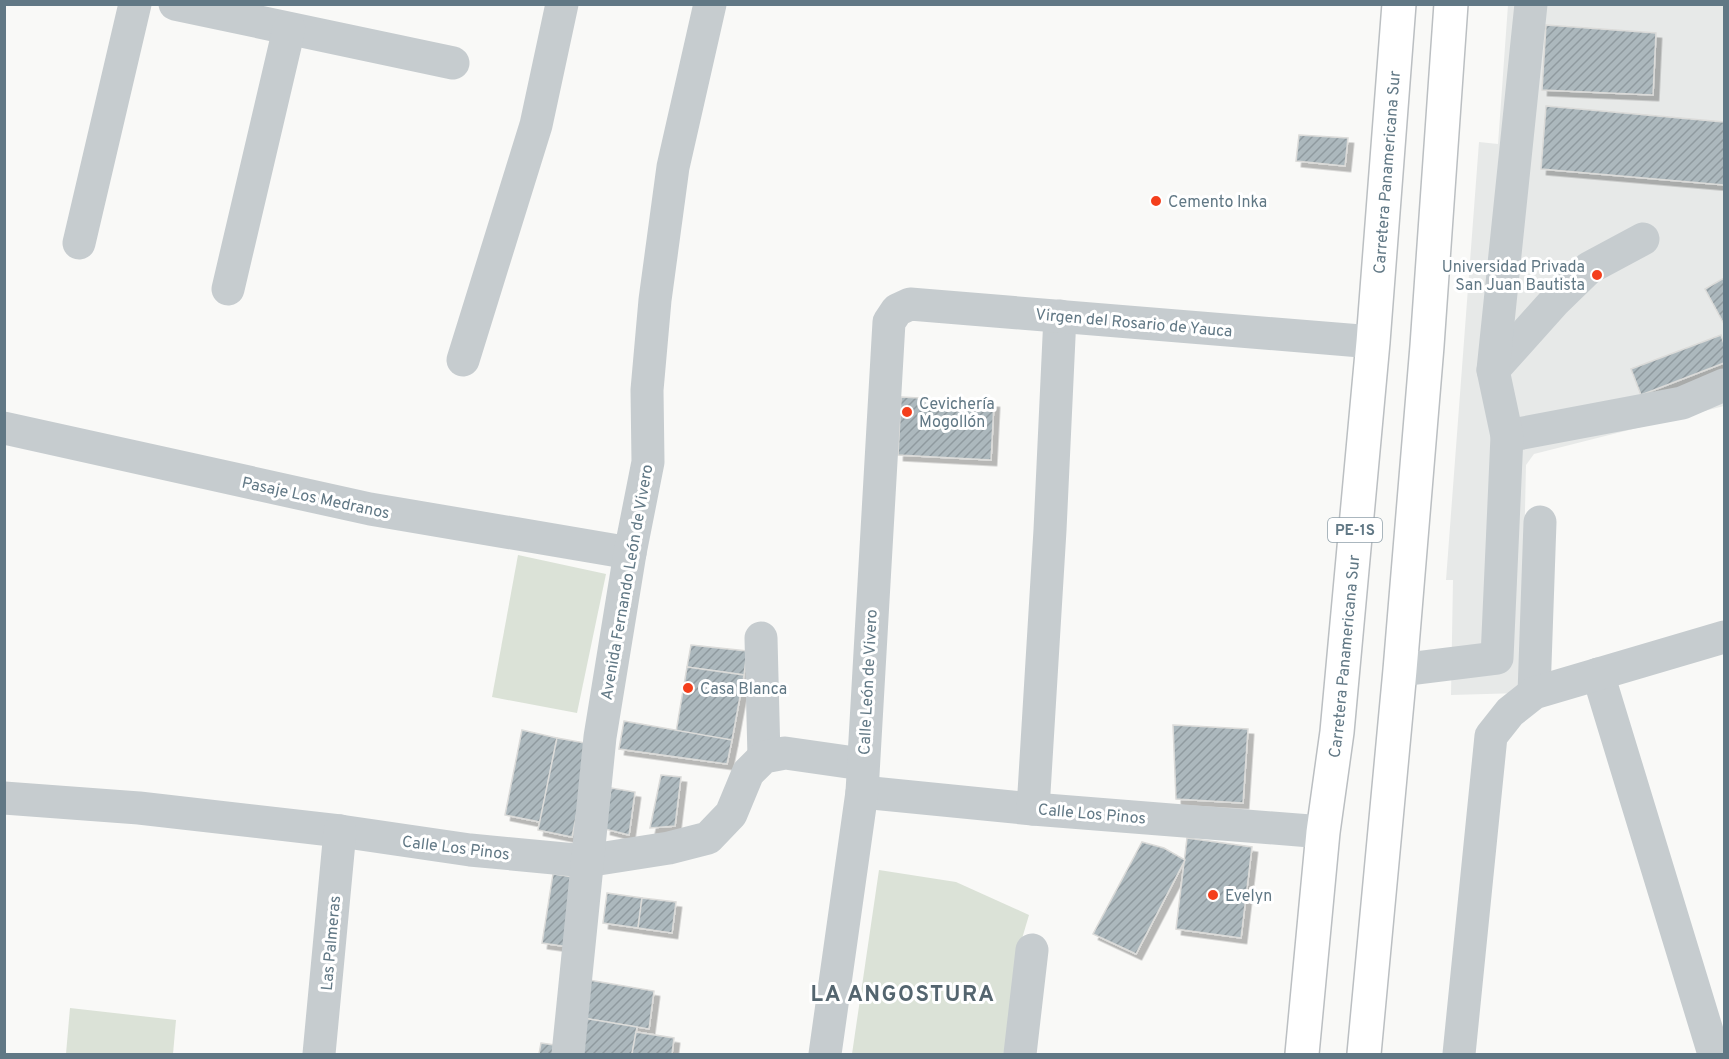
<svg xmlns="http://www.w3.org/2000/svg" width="1729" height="1059" viewBox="0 0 1729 1059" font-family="Overpass,sans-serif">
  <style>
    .built { fill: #e7e9e8 }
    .park { fill: #dbe2d7 }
    .building { fill: url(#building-hatch); stroke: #dbdbd9; stroke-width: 1.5; filter: url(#shadow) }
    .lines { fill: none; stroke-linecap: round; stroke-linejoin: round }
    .highway-casing { stroke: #bbbfc2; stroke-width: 36 }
    .minor { stroke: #c6cccf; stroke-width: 33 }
    .highway { stroke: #fff; stroke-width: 33 }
    .poi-dot { fill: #f43f1c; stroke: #fff; stroke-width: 2 }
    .labels { text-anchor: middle; stroke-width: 6; stroke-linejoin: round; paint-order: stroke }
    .shield { fill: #fff; stroke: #90a0aa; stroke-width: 1.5 }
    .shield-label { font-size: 15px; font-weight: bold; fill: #617885 }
    .street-label { font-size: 16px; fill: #617885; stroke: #fff }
    .poi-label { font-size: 16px; fill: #617885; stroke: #fff; text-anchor: start }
    .district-label { font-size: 22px; font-weight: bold; letter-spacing: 1.5px; fill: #54656f; stroke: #fff }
  </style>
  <defs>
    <pattern id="building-hatch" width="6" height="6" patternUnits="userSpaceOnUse" patternTransform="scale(1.5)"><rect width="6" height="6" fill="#acb8bd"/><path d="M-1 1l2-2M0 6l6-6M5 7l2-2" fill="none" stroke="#8f9a9f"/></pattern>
    <filter id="shadow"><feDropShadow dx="5.5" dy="5.5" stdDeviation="0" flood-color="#0004"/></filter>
  </defs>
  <rect width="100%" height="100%" fill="#f9f9f7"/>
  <!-- built -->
  <polygon class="built" points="1508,5 1724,5 1724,406 1534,454 1526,465 1521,693 1451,695 1453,580 1446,580 1479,142 1498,144"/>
  <!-- park -->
  <g class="park">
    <polygon points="518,555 606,574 577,713 492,697"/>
    <polygon points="879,870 956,882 1029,915 1021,942 1008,1054 852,1054"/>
    <polygon points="70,1008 176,1020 173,1054 66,1054"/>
  </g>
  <!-- building -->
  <g class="building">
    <polygon points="1546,25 1656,33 1653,95 1542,90"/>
    <polygon points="1546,106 1724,122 1724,185 1541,169"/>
    <polygon points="1299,135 1348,138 1345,166 1296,161"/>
    <polygon points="1724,278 1724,324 1705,289"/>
    <polygon points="1721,335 1724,344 1724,363 1641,395 1631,369"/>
    <polygon points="901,397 994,402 991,460 898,455"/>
    <polygon points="691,645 747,651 744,675 687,667"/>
    <polygon points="687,667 744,675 732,740 676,732"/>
    <polygon points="624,721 732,740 727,764 619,749"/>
    <polygon points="1173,725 1248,729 1243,803 1176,799"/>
    <polygon points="522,730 557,738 540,822 505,815"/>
    <polygon points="557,738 591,744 572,837 538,830"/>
    <polygon points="661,775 681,777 675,826 650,828"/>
    <polygon points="611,788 635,792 629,835 605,829"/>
    <polygon points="1187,838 1252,847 1241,938 1176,929"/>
    <polygon points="1142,842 1164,848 1185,860 1136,954 1093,934"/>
    <polygon points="553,874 587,879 576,948 542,943"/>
    <polygon points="607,893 642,898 638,928 603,923"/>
    <polygon points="642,898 676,902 672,933 638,928"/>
    <polygon points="589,980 654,991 649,1029 583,1018"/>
    <polygon points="583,1018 637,1027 632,1054 578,1054"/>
    <polygon points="636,1032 674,1038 672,1054 632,1054"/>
    <polygon points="541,1043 568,1047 567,1054 539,1054"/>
  </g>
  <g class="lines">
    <!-- highway casing -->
    <g class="highway-casing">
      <g id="highway">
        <path id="s1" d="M 1302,1054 L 1323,832 L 1337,732 L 1373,342 L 1399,4"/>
        <polyline points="1364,1054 1400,670 1427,346 1451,4"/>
      </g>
    </g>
    <!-- minor -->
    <g class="minor">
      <polyline points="175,4 453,63"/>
      <polyline points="79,243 135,4"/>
      <polyline points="228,289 289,29"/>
      <polyline points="463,360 536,125 562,4"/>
      <polyline points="1493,370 1554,302 1589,268 1643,239"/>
      <polyline points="4,428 370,509 630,553"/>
      <polyline points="1507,436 1682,403 1724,385"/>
      <polyline points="761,638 764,757"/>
      <polyline points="1400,670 1497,658 1507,436 1493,370 1531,4"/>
      <polyline points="1598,674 1714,1054"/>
      <polyline points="1534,693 1540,522"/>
      <polyline points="862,792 1033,809 1323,832"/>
      <polyline points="4,798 139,808 340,831 470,850 586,861 669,848 708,838 731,814 748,773 764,757 785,753 862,764"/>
      <polyline points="1033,809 1050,530 1060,316"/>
      <polyline points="319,1054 340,831"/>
      <polyline points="568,1054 600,737 630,553 648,462 647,390 655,300 673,167 710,4"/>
      <polyline points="825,1054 862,792 889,322 897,310 910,304 1373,342"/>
      <polyline points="1020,1054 1032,950"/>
      <polyline points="1459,1054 1491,736 1510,712 1534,693 1724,637"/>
    </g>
    <!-- highway -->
    <use href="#highway" class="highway"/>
  </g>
  <!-- markers -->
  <g class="poi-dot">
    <circle cx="1156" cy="201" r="6"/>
    <circle cx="1597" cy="275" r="6"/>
    <circle cx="907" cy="412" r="6"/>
    <circle cx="688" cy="688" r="6"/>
    <circle cx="1213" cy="895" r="6"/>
  </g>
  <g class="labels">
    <!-- shield labels -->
    <rect class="shield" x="1328" y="518" width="54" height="24" rx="4.5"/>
    <g class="shield-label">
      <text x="1355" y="535">PE-1S</text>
    </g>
    <!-- street labels -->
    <g class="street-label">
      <text dy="6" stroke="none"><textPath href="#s1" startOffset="886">Carretera Panamericana Sur</textPath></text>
      <text transform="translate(1134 322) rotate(5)" y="6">Virgen del Rosario de Yauca</text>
      <text transform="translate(316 497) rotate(12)" y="6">Pasaje Los Medranos</text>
      <text transform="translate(626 582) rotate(-80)" y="6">Avenida Fernando León de Vivero</text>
      <text dy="6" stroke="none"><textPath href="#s1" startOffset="400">Carretera Panamericana Sur</textPath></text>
      <text transform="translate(867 682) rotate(-87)" y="6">Calle León de Vivero</text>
      <text transform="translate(1092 813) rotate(5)" y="6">Calle Los Pinos</text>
      <text transform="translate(456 847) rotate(7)" y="6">Calle Los Pinos</text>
      <text transform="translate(330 943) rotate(-85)" y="6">Las Palmeras</text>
    </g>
    <!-- poi labels -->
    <g class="poi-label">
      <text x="1168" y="207">Cemento Inka</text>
      <text x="1585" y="272" text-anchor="end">Universidad Privada<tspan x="1585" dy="18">San Juan Bautista</tspan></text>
      <text x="919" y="409">Cevichería<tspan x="919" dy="18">Mogollón</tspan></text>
      <text x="700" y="694">Casa Blanca</text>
      <text x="1225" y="901">Evelyn</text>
    </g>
    <!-- district labels -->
    <g class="district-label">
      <text x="903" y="1001">LA ANGOSTURA</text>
    </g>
  </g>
  <!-- border -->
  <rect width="1729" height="1059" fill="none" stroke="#617885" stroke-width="12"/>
</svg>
